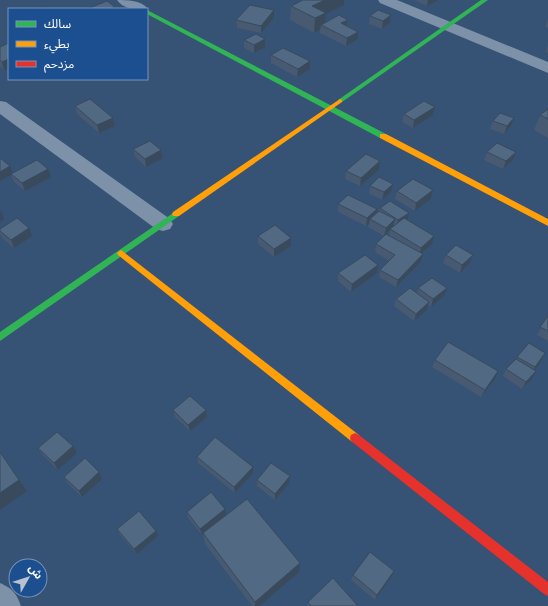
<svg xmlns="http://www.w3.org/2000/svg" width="548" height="606" viewBox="0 0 548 606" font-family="Quicksand,'Noto Sans Arabic',sans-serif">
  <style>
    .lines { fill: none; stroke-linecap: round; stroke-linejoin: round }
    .street { fill: #7d92a8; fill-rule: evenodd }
    .fast { fill: #30b455; fill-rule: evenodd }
    .slow { fill: #ff9f0a; fill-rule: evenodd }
    .jam { fill: #e5322d; fill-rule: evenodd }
    .wall { fill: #475a72 }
    .shaded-wall { fill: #394a5c }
    .building { fill: #526984; stroke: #394a5c }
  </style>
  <rect width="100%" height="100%" fill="#365274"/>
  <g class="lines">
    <!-- street -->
    <g class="street">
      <path d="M 117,0 C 128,0 141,0 148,9 L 147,11 L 147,9 C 136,9 124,10 117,0 Z"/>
      <polygon points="378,0 397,0 548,62 548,73 380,3"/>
      <polygon points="0,101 6,102 170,219 173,224 170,229 163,231 156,229 0,114"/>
      <path d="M 0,583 C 13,589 16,593 21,606 L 0,606 Z"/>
    </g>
    <!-- fast -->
    <g class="fast">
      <polygon points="481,0 488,0 342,102 338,102 338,100"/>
      <polygon points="147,10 386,134 387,136 386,138 380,138 147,14"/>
      <polygon points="176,211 180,214 179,216 0,341 0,332"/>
    </g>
    <!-- slow -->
    <g class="slow">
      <polygon points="340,99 342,100 342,102 179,216 173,216 172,214 173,212"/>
      <polygon points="380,134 386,134 548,219 548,226 380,138"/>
      <polygon points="121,250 359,435 360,438 359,441 355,443 351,441 118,255 117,253"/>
    </g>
    <!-- jam -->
    <polygon class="jam" points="355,433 359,435 548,582 548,596 544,594 351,441 350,438 351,435"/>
  </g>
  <!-- wall -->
  <g class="wall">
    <polygon points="303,0 344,0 344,5 326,14 325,23 348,20 348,26 358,32 358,39 346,46 320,33 320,30 314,33 290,20 291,6"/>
    <polygon points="414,0 437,0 437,1 427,6"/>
    <polygon points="391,15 390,23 382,29 369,24 370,16"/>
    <polygon points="274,18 261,33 237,28 236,20"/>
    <polygon points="548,18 548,28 545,27"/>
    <polygon points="244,40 265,47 254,53 244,48"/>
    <polygon points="548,45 548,53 546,52"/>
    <polygon points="0,47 4,70 0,66"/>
    <polygon points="271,55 310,69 297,77 271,63"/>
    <polygon points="75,106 113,118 115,126 99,133 77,114"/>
    <polygon points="435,107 433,115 413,128 402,122 404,114"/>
    <polygon points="548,109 548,138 534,130 540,115"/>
    <polygon points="514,118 511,126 504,134 490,129 493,121"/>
    <polygon points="133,149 161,150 163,158 146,167 135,157"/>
    <polygon points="487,152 516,152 513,160 503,169 484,160"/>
    <polygon points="0,158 13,173 51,177 25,191 14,182 11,175 0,181"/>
    <polygon points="380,161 379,170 360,186 345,179 346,171"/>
    <polygon points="393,184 391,192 382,200 369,194 370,186"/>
    <polygon points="433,190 431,199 415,211 395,199 397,191"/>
    <polygon points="338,204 377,209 376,213 379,211 380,208 407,220 432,244 422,254 423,254 421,262 396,287 379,277 380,270 389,261 375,252 376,244 389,236 390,230 384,236 368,227 369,224 366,226 338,212"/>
    <polygon points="0,229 32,236 14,248 2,238 0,234"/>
    <polygon points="258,236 291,238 291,246 274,257 258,244"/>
    <polygon points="446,255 473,255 470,263 460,273 443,263"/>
    <polygon points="338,273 377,273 351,292 338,281"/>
    <polygon points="418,288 444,296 431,307 429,305 427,310 414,321 394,306 396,299 417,293"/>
    <polygon points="548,316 548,341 537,335"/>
    <polygon points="545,353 541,361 534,370 532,379 522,389 503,376 506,369 516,359 517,357"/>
    <polygon points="435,360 495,379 481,397 432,367"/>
    <polygon points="173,410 207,417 190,431 175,417"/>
    <polygon points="73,446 77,453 58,470 42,454 38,448"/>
    <polygon points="197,457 253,473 235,493 198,463"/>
    <polygon points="99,472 102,479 82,497 67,483 64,477"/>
    <polygon points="290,476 289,483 275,500 257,486 257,480"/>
    <polygon points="225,509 226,514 212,526 299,572 260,606 252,606 205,544 203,534 202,535 188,518 187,512"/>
    <polygon points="117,529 156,531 158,536 137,554 120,535"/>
    <polygon points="394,571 392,576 375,600 351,580 353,575"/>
    <polygon points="308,602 358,606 307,606"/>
  </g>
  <!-- shaded-wall -->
  <g class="shaded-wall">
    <polygon points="325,0 344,0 344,5 326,14 325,27 321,25 320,30 314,33 315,18 312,6"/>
    <polygon points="428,0 437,0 437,1 427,6"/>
    <polygon points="115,7 115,9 109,9"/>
    <polygon points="274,10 274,18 261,33 261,26"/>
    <polygon points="391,15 390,23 382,29 383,21"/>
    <polygon points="348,20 347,28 341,23"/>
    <polygon points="148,30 149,38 147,39 147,31"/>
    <polygon points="358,32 358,39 346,46 347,38"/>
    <polygon points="265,39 265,47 254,53 254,45"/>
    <polygon points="9,59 9,68 4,70 2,62"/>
    <polygon points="310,61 310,69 297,77 298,69"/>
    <polygon points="435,107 433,115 413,128 414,120"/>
    <polygon points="113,118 115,126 99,133 97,125"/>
    <polygon points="514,118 511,126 504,134 507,126"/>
    <polygon points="161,150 163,158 146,167 145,159"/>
    <polygon points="516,152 513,160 503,169 506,161"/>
    <polygon points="380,161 379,170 360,186 361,178"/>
    <polygon points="10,166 13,174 11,174 11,175 0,181 0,172"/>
    <polygon points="48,169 51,177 25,191 22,183"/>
    <polygon points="393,184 391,192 382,200 384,192"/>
    <polygon points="433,190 431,199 415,211 416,203"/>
    <polygon points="377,209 376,217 370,219 369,224 366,226 367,218"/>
    <polygon points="1,211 4,219 0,222 0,212"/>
    <polygon points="409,213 407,221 397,228 398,220"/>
    <polygon points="395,219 393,227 384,236 386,228"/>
    <polygon points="29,228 32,236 14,248 11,240"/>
    <polygon points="434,236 432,244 419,256 421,248"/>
    <polygon points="291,238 291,246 274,257 274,249"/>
    <polygon points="423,254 421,262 396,287 398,280"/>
    <polygon points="473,255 470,263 460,273 462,265"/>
    <polygon points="378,265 377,273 351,292 352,284"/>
    <polygon points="447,288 444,296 431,307 433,299"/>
    <polygon points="429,302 427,310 414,321 416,314"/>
    <polygon points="545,353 541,361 531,375 535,367"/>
    <polygon points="498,371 495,379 481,397 485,390"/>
    <polygon points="536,371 532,379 522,389 526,382"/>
    <polygon points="206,410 207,417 190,431 188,425"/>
    <polygon points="73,446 77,453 58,470 54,463"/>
    <polygon points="7,463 27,491 0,510 0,493"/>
    <polygon points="253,467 253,473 235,493 234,487"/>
    <polygon points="99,472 102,479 82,497 79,491"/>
    <polygon points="290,476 289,483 275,500 275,494"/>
    <polygon points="225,509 226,514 202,535 200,529"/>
    <polygon points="156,531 158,536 137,554 134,549"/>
    <polygon points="300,563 299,572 260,606 255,606 255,602"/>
    <polygon points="394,571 392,576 375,600 377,595"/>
  </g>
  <!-- building -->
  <g class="building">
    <polygon points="303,0 325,0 312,6 326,13 315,18 291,6"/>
    <polygon points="107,1 115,7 109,9 87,9"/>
    <polygon points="250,5 274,10 261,26 236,20"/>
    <polygon points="43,7 46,9 37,9"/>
    <polygon points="378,10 391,15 383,21 370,16"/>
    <polygon points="339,15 348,20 341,23 358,32 347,38 321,25"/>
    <polygon points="256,34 265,39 254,45 244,40"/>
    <polygon points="9,43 9,59 2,62 0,60 0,47"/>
    <polygon points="283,48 310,61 298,69 271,55"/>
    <polygon points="90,99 113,118 97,125 75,106"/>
    <polygon points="424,101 435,107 414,120 404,114"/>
    <polygon points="548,109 548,119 540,115"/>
    <polygon points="500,113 514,118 507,126 493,121"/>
    <polygon points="150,141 161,150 145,159 133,149"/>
    <polygon points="497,143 516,152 506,161 487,152"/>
    <polygon points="366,154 380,161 361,178 346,171"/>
    <polygon points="0,158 10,166 0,172"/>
    <polygon points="37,160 48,169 22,183 11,174"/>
    <polygon points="379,177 393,184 384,192 370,186"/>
    <polygon points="413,179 433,190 416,203 397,191"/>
    <polygon points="348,195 377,209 367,218 338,204"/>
    <polygon points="390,201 409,213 398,220 380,208"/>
    <polygon points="379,211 395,219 386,228 370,219"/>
    <polygon points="17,218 29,228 11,240 0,231 0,229"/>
    <polygon points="404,218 434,236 421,248 390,229"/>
    <polygon points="275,225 291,238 274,249 258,236"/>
    <polygon points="386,234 423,254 398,280 380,270 395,255 376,244"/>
    <polygon points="456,245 473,255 462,265 446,255"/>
    <polygon points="365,255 378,265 352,284 338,273"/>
    <polygon points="432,278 447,288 433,299 418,288"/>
    <polygon points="410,288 429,302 416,314 396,299"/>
    <polygon points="548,316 548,331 540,327"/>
    <polygon points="448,342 498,371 485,390 435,360"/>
    <polygon points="529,343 545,353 535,367 517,357"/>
    <polygon points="516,359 536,371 526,382 506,369"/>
    <polygon points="190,396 206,410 188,425 173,410"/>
    <polygon points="57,432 73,446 54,463 38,448"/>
    <polygon points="215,437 253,467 234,487 197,457"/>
    <polygon points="0,452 19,480 0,493"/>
    <polygon points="85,458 99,472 79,491 64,477"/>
    <polygon points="271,463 290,476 275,494 257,480"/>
    <polygon points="211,492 225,509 200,529 187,512"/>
    <polygon points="247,499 300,563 255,602 203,533"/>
    <polygon points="139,511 156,531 134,549 117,529"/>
    <polygon points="370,552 394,571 377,595 353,575"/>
    <polygon points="333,578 358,606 311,606 308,602"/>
  </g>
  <!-- legend -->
  <rect x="8" y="8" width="140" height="72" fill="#1b4f8f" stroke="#7695bc"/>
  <rect x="16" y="21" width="20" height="6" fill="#30b455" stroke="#7695bc"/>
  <text x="44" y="28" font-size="12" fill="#ffffff">سالك</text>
  <rect x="16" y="41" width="20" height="6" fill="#ff9f0a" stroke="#7695bc"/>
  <text x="44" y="48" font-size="12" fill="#ffffff">بطيء</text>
  <rect x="16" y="61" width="20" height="6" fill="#e5322d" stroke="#7695bc"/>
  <text x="44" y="68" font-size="12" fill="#ffffff">مزدحم</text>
  <!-- north arrow -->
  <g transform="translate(28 578) rotate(51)"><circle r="19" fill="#1b4f8f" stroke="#7695bc"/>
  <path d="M0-3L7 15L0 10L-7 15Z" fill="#b9c2ce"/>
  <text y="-6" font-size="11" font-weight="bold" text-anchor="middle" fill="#ffffff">ش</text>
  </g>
</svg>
